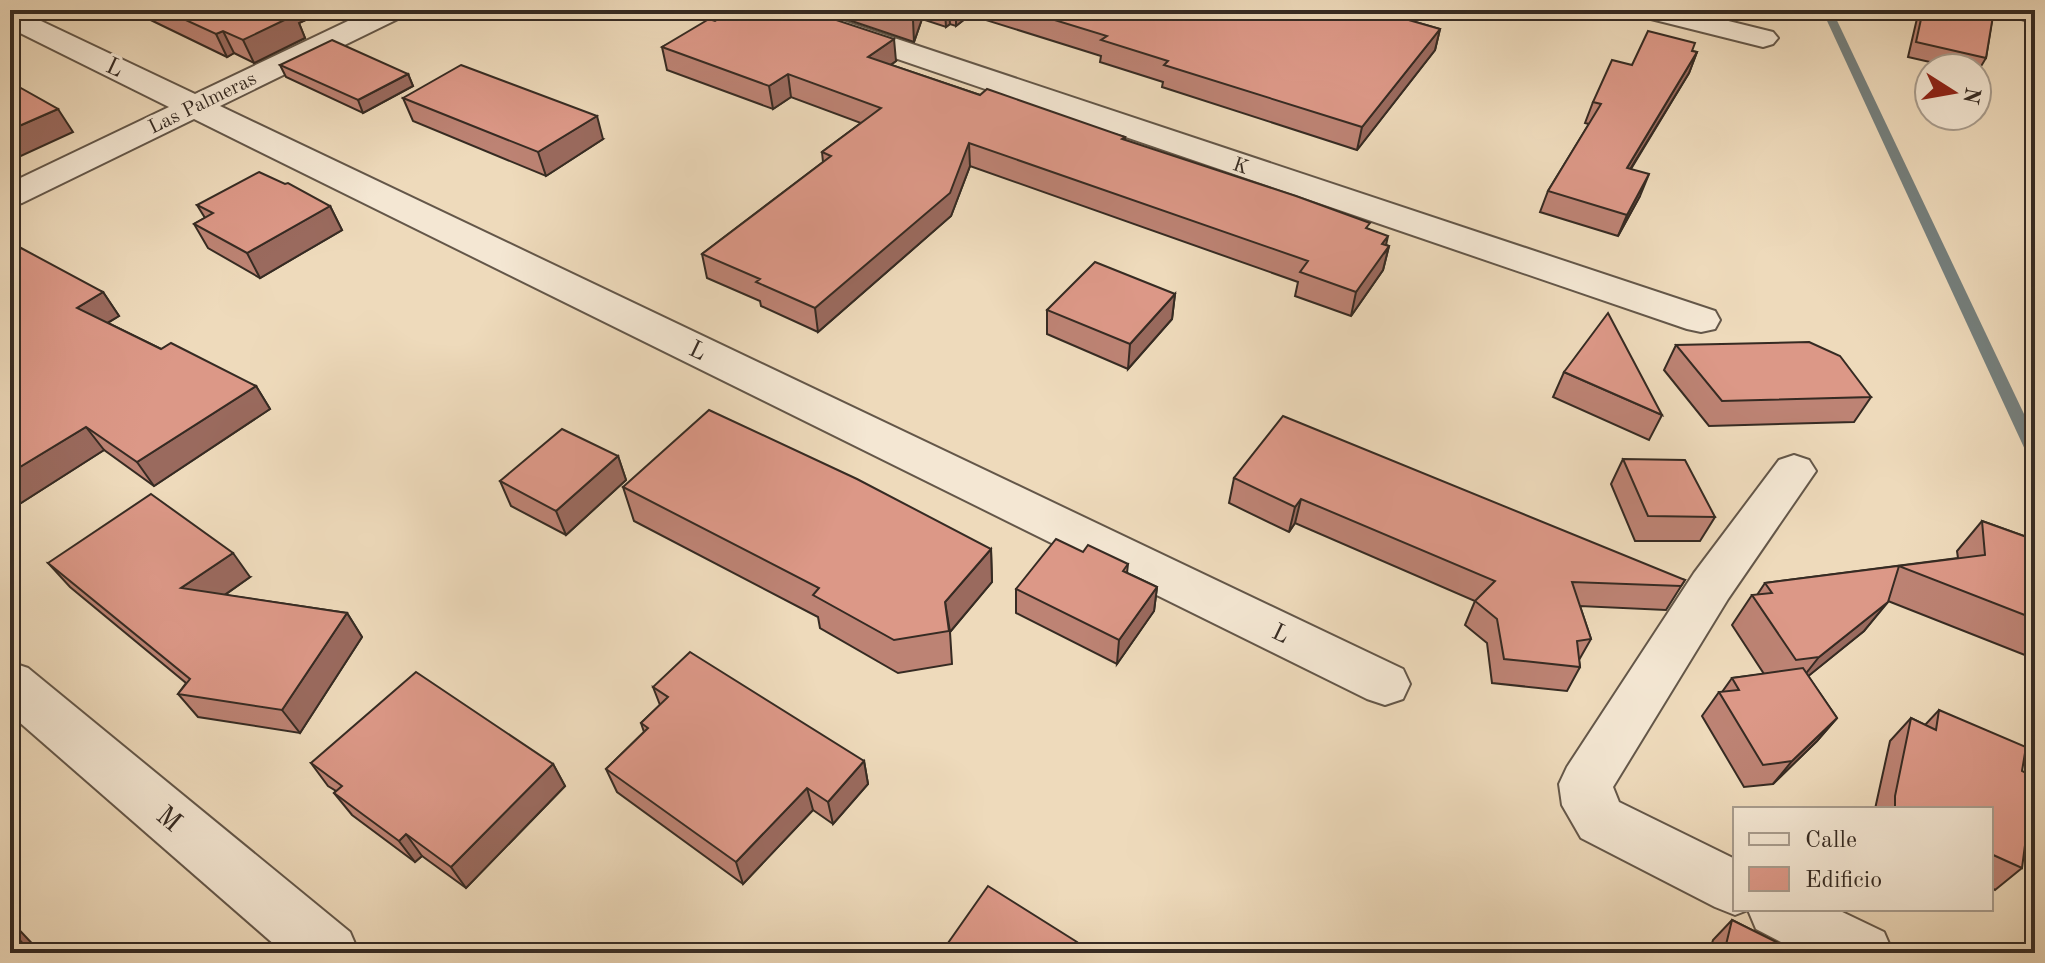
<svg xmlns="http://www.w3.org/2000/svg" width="2045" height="963" viewBox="0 0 2045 963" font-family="'Old Standard TT',serif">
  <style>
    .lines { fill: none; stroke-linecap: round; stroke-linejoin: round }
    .stream { fill: #75807e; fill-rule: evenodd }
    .minor-casing { stroke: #645749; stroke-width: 4 }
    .minor { fill: #f4e7d3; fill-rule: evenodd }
    .wall { fill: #bd8374; stroke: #362b23; stroke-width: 2 }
    .shaded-wall { fill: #9a6a5e; stroke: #362b23; stroke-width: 2 }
    .building { fill: #dc9887; stroke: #362b23; stroke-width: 2 }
    .labels { text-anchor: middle; stroke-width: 6; stroke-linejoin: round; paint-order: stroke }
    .far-street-label { font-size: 20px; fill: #362b23; stroke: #f4e7d3 }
    .street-label { font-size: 24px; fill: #362b23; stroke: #f4e7d3 }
    .near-street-label { font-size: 28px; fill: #362b23; stroke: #f4e7d3 }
  </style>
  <rect width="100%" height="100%" fill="#eedabb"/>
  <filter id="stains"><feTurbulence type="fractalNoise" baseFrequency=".0025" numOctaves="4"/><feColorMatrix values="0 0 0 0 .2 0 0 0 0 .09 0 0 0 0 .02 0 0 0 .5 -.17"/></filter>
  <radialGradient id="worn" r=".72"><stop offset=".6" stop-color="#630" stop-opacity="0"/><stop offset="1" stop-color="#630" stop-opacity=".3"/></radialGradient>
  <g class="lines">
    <!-- stream -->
    <polygon class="stream" points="1822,10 1832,10 2035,437 2035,460 2027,454"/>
    <!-- minor casing -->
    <g class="minor-casing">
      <g id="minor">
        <polygon points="10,10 20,11 195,94 371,10 408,10 404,16 220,106 1403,669 1410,684 1403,699 1385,705 1367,699 194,119 22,203 10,206 10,183 169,107 10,28"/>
        <polygon points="768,10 810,10 1715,311 1720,320 1715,329 1701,332 1687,329 772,16"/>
        <polygon points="1635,10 1684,10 1773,32 1778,38 1773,44 1763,47 1639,16"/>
        <polygon points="1794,455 1809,460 1816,471 1728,599 1613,787 1619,802 1735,859 1735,909 1836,909 1884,932 1893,953 1802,953 1756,929 1748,910 1735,915 1715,907 1581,838 1562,805 1559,784 1567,767 1694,573 1779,460"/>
        <polygon points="10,662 28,668 350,932 359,953 284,953 10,714"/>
      </g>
    </g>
    <!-- minor -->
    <use href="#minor" class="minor"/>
  </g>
  <!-- wall -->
  <g class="wall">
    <polygon points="130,10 306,10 310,18 299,23 305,38 254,63 234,53 227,57"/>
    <polygon points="819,10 1374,10 1440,29 1435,50 1357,150 1162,87 1163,82 1100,62 1101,56 970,15 956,26 950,24 946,27 922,19 914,42"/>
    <polygon points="1919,10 2035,10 2035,23 1993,14 1986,58 1977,73 1977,68 1956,68 1908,57"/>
    <polygon points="715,21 896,61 891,65 980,95 1125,137 1125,140 1369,229 1386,245 1389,246 1383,270 1351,316 1295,296 1298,282 970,166 951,216 818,332 761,306 760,301 707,278 702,254 823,162 822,152 861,123 791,97 773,109 667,70 662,47"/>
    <polygon points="1692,51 1697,52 1689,73 1631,169 1640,196 1618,236 1540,212 1548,191 1589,124 1585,123 1593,102 1632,65"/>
    <polygon points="280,65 408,74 413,86 363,113 286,77"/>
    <polygon points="403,98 603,139 546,176 413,121"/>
    <polygon points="197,205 330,206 342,230 260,278 208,248 194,224 205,218"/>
    <polygon points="10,254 103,292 119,316 108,323 161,349 256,386 270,409 154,486 104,450 10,510"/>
    <polygon points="1175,294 1172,319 1128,369 1047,334 1047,310"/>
    <polygon points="1676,345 1871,397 1854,422 1709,426 1664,370"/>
    <polygon points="1564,372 1662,415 1649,440 1553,397"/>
    <polygon points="618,456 626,480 566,535 511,506 500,481"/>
    <polygon points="1623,459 1715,517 1700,541 1635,541 1611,484"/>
    <polygon points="1234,478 1685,580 1666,610 1580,606 1591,639 1579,660 1580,667 1567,691 1492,683 1487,643 1465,625 1475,601 1295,523 1289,532 1229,503"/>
    <polygon points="623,487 991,549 992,582 950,632 952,664 898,673 820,628 818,617 634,521"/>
    <polygon points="1982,521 2035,540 2035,659 1888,601 1864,631 1808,676 1837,718 1817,741 1773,784 1744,787 1702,716 1719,692 1722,692 1732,678 1764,674 1732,625 1752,595 1757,595 1765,583 1958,558 1957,551"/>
    <polygon points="48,563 250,577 225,595 347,613 362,637 300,733 198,717 178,694 186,683 70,587"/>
    <polygon points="1128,564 1127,573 1157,587 1154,611 1117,664 1016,613 1016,589"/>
    <polygon points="653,687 864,761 868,784 833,824 813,810 743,884 617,792 606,769 644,732 641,723 660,705"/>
    <polygon points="1939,710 2022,771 2022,868 1995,890 1991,887 1991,809 1875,809 1890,741 1911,718 1925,725"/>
    <polygon points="311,763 553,764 565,786 466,888 422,856 415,862 352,815 334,793 336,791 328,786"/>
    <polygon points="1732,920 1798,953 1709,953 1713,940"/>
  </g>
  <!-- shaded-wall -->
  <g class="shaded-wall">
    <polygon points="277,10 306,10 310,18 299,23 305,38 254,63 243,40"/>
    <polygon points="917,10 921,10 922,19 914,42 913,20"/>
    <polygon points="945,10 949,10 950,24 946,27"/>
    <polygon points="956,10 970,10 970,15 956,26"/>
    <polygon points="1440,29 1435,50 1357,150 1362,127"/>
    <polygon points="223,31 234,53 227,57 216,34"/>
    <polygon points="894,39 896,61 870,79 868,57"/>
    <polygon points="1697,52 1689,73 1618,189 1627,168"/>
    <polygon points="408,74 413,86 363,113 358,100"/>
    <polygon points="788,74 791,97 773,109 769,86"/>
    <polygon points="58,109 73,132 10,161 10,130"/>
    <polygon points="597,116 603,139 546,176 538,152"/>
    <polygon points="969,143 970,166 951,216 818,332 815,308"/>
    <polygon points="1649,174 1640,196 1618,236 1627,215"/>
    <polygon points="330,206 342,230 260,278 247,253"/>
    <polygon points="1388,236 1384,254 1389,246 1383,270 1351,316 1356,292 1382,244"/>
    <polygon points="103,292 119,316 93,331 77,308"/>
    <polygon points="1175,294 1172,319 1128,369 1130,344"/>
    <polygon points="256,386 270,409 154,486 137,462"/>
    <polygon points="86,427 104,450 10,510 10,473"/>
    <polygon points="618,456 626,480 566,535 556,511"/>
    <polygon points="1301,499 1295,523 1289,532 1295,507"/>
    <polygon points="991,549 992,582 950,632 945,602"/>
    <polygon points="233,553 250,577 200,612 181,588"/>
    <polygon points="1157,587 1154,611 1117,664 1119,640"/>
    <polygon points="1888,602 1864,631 1796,686 1819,657"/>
    <polygon points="347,613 362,637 300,733 282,710"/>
    <polygon points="1837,718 1817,741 1773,784 1792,761"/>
    <polygon points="864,761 868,784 833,824 828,802"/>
    <polygon points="553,764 565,786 466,888 451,867"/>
    <polygon points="807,788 813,810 743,884 736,862"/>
    <polygon points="406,834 422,856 415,862 399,841"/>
    <polygon points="10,920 41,953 18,953 10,929"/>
    <polygon points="1077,942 1076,953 1070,953"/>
  </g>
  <!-- building -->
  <g class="building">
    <polygon points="164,10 283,10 295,15 243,40 223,31 216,34"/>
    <polygon points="734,10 806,10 894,39 868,57 980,95 987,89 1125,137 1122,139 1296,196 1370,223 1366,228 1388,236 1382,244 1389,246 1356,292 1300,272 1308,261 969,143 950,193 815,308 756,282 760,279 702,254 831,156 822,152 881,108 788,74 769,86 662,47 709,19 715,21"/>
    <polygon points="881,10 917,10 913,20"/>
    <polygon points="1022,10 1374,10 1440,29 1362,127 1164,65 1168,61 1101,40 1107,36"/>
    <polygon points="1923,10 1994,10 1986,58 1916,42"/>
    <polygon points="1648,31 1695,43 1692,51 1697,52 1627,168 1649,174 1627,215 1548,191 1601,104 1593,102 1612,60 1632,65"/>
    <polygon points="332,40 408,74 358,100 280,65"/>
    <polygon points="461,65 597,116 538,152 403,98"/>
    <polygon points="12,83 58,109 10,130 10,84"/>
    <polygon points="259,172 285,184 288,183 330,206 247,253 194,224 213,213 197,205"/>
    <polygon points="21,248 103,292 77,308 161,349 171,343 256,386 137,462 86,427 10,473 10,254"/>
    <polygon points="1095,262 1175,294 1130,344 1047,310"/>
    <polygon points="1608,313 1662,415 1564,372"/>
    <polygon points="1809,342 1840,356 1871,397 1722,401 1676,345"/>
    <polygon points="709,410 857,479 991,549 945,602 949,631 894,640 813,595 819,588 623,487"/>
    <polygon points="1283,416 1685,580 1681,586 1572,582 1591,639 1577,641 1580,667 1504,659 1497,619 1475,601 1495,581 1301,499 1295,507 1234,478"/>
    <polygon points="562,429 618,456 556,511 500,481"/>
    <polygon points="1623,459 1685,460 1715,517 1648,516"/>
    <polygon points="151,494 233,553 181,588 347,613 282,710 178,694 190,679 48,563"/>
    <polygon points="1982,521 2035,540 2035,619 1899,566 1888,602 1819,657 1796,660 1752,595 1772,593 1765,583 1985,555"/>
    <polygon points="1056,539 1083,552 1088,545 1128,564 1123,571 1157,587 1119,640 1016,589"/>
    <polygon points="690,652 864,761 828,802 807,788 736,862 606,769 648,728 641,723 668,697 653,687"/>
    <polygon points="1803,668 1837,718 1792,761 1763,765 1719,692 1739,690 1732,678"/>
    <polygon points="416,672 553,764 451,867 406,834 399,841 365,816 334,793 342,786 311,763"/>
    <polygon points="1939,710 2026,747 2022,771 2034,777 2022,868 1991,854 1991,809 1895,809 1895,796 1911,718 1936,730"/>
    <polygon points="988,886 1077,942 1070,953 941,953"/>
    <polygon points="1732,920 1798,953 1724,953"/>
    <polygon points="10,929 26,947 18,953 10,953"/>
  </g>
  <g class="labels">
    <!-- far-street labels -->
    <g class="far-street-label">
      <text transform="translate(202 102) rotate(-26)" y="7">Las Palmeras</text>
      <text transform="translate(1241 165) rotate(19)" y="7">K</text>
    </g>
    <!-- street labels -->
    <g class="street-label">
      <text transform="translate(115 67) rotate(25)" y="8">L</text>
      <text transform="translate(698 350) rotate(26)" y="8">L</text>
      <text transform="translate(1281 633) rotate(26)" y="8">L</text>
    </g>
    <!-- near-street labels -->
    <g class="near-street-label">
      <text transform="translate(170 818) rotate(40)" y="10">M</text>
    </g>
  </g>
  <!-- margin -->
  <rect width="2045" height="963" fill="none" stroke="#eedabb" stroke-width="40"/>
  <rect x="12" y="12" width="2021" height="939" fill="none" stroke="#362b23" stroke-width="4"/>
  <rect x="20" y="20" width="2005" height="923" fill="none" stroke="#362b23" stroke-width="2"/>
  <!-- legend -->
  <rect x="1733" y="807" width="260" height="104" fill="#f4e7d3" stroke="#a89c8d" stroke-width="2"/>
  <rect x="1749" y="833" width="40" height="12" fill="#f4e7d3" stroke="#a89c8d" stroke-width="2"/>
  <text x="1805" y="847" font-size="24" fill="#362b23">Calle</text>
  <rect x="1749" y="867" width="40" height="24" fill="#dc9887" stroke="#a89c8d" stroke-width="2"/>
  <text x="1805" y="887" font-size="24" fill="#362b23">Edificio</text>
  <!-- north arrow -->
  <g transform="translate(1953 92) rotate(101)"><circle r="38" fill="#f4e7d3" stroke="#a89c8d" stroke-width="2"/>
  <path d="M0-6L14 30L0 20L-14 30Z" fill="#8f2418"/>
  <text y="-12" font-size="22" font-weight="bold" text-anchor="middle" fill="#362b23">N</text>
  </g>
  <rect width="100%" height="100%" filter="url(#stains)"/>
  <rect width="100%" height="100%" fill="url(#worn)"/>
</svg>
